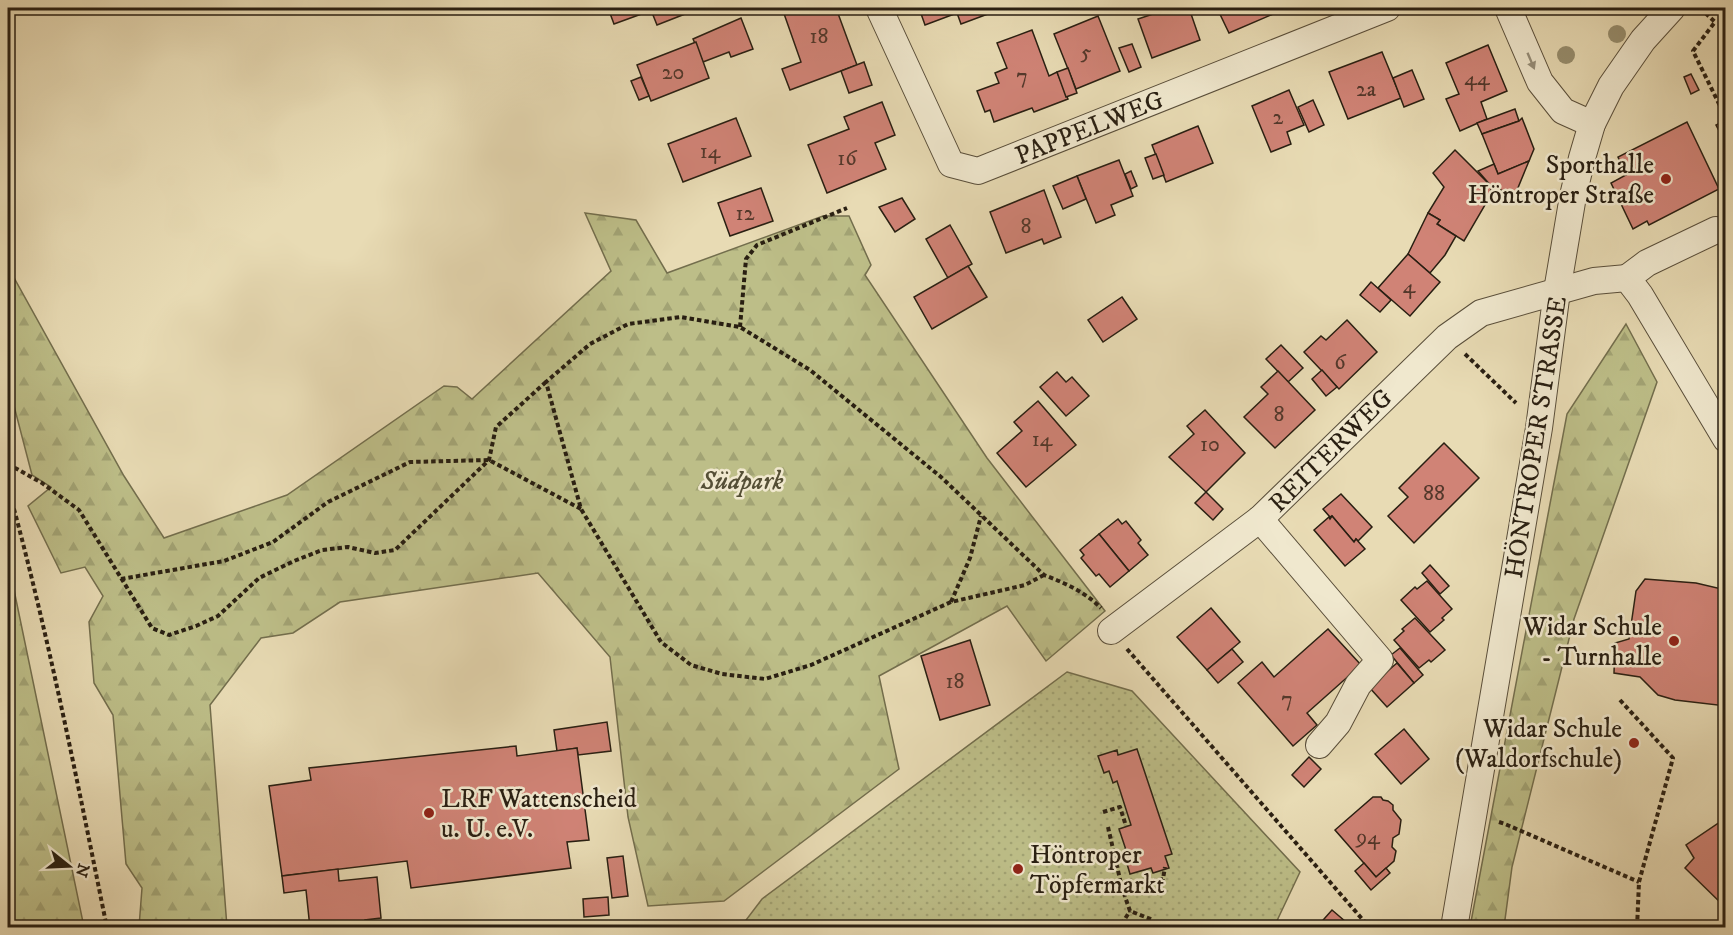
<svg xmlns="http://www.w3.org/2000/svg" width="1733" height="935" viewBox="0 0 1733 935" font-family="'IM FELL DW Pica',serif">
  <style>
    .green { fill: url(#green-dots); stroke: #736e4d; stroke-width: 1.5 }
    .forest { fill: url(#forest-firs); stroke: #736e4d; stroke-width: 1.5 }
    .building { fill: #d08376; stroke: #291f12; stroke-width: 1.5 }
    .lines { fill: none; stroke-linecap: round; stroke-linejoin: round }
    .minor-casing { stroke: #594e3a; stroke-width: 28 }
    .path { stroke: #291f12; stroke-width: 4; stroke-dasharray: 4.5 3; stroke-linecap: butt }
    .minor { stroke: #f0e8ce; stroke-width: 26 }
    .tree { fill: #978e6e }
    .oneway { fill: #968e79 }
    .poi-dot { fill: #8f2418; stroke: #f0e8ce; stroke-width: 2 }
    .labels { text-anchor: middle; stroke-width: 5; stroke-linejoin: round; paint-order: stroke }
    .number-label { font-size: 22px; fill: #53382b }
    .street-label { font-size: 26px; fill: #291f12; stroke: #f0e8ce }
    .poi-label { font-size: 26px; fill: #291f12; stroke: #f0e8ce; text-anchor: end }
    .park-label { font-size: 26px; font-style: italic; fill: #554f35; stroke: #f0e8ce }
  </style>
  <defs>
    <pattern id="green-dots" width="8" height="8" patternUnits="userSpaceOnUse" patternTransform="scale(1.5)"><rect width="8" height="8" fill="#bdbe88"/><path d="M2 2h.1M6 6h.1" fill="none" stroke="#a2a374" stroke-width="1.8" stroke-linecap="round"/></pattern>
    <pattern id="forest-firs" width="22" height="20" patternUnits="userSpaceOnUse" patternTransform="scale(1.5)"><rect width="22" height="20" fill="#bdbe88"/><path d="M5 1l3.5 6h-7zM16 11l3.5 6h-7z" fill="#a2a374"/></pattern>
  </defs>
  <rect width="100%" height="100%" fill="#e8dbb4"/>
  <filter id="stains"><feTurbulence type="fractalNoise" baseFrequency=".00333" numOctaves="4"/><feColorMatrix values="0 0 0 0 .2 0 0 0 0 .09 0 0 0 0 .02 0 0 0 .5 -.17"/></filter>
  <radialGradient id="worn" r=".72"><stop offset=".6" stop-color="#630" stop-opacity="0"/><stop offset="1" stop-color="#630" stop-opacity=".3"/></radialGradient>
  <!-- green -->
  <polygon class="green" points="1067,672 1132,691 1300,872 1274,927 740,928 762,899"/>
  <!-- forest -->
  <g class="forest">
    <polygon points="585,213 636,220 667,273 823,216 849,216 871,265 865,275 987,458 1105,611 1046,661 1007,606 879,676 899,769 724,901 648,906 628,817 610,657 538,573 340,602 293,633 261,638 210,705 227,927 139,927 142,888 126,864 113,715 94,683 89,622 103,596 85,567 61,573 28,506 51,487 32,475 13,402 8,392 8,267 124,476 164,538 287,495 444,386 457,387 472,399 611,271"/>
    <polygon points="1626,324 1657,382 1574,619 1512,867 1504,927 1470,927 1567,414"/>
    <polygon points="8,561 84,927 8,927"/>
  </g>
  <!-- building -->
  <g class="building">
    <polygon points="608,8 658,8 614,24"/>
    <polygon points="658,8 682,8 685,14 657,25 651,10"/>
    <polygon points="782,8 836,8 857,65 790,90 782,69 801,62"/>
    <polygon points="919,8 1004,8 961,24 957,13 925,25"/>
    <polygon points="1171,8 1189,8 1200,40 1152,58 1138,19"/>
    <polygon points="1217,8 1278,8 1280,11 1229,33"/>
    <polygon points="1098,16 1120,71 1076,89 1054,34"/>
    <polygon points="741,18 753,49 731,57 729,52 703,62 693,39"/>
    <polygon points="1032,30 1049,76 1057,72 1068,99 1034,112 1032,108 994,122 990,110 985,112 977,91 999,83 995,73 1007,68 997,43"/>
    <polygon points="696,42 709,78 651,101 637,65"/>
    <polygon points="1132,44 1141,67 1129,72 1119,48"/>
    <polygon points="1488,45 1507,91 1481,102 1487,119 1460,131 1446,99 1459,94 1446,63"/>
    <polygon points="1382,52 1401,98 1348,119 1329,72"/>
    <polygon points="864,62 872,85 849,93 841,71"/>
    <polygon points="1068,68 1077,93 1066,97 1057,72"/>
    <polygon points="1412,70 1424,99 1404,107 1393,78"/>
    <polygon points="1691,74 1699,90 1691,94 1684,77"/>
    <polygon points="641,77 649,96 639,100 631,81"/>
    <polygon points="1289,90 1304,125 1287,132 1291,144 1271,152 1252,106"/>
    <polygon points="1313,100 1324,125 1309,132 1298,107"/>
    <polygon points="882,102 895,135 875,143 886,169 827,193 808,145 849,129 844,117"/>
    <polygon points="1515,109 1519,121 1482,134 1477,123"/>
    <polygon points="736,118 751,156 683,182 668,144"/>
    <polygon points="1522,118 1534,149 1529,161 1498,174 1482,134 1519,121"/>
    <polygon points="1726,120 1726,144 1716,125"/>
    <polygon points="1687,122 1719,189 1649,225 1647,221 1633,229 1611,183 1626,175 1618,157"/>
    <polygon points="1198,126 1213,163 1166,182 1152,145"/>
    <polygon points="1455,150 1492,187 1485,205 1464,241 1437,224 1440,220 1428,213 1444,187 1433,173"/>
    <polygon points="1156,154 1164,175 1153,179 1145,158"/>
    <polygon points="1119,160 1133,196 1111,205 1115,215 1096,223 1077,176"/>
    <polygon points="1529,161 1515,195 1492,187 1478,171 1494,164 1498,174"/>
    <polygon points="1131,171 1137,186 1131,189 1125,174"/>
    <polygon points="1077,176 1086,199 1063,209 1053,186"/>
    <polygon points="761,188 773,221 730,236 718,203"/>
    <polygon points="1044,190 1061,237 1044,244 1042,239 1006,253 990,212"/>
    <polygon points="902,198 915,219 895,232 879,207"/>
    <polygon points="1428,213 1440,220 1437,224 1456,236 1445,255 1430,273 1408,254"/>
    <polygon points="950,225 972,264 948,278 926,239"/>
    <polygon points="1408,254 1440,282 1410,316 1378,288"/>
    <polygon points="968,266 987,297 932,329 914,297"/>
    <polygon points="1371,282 1391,300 1380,312 1360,295"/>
    <polygon points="1122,297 1137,319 1103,342 1088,320"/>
    <polygon points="1347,320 1377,352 1339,389 1304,352 1321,336 1326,340"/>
    <polygon points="1281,345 1303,368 1288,382 1266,359"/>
    <polygon points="1322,370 1337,387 1326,396 1312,379"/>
    <polygon points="1278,371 1315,410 1275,448 1244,417 1268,394 1261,387"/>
    <polygon points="1057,372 1066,382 1072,377 1089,396 1066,416 1040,387"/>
    <polygon points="1038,401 1076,445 1026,487 997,453 1022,431 1014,422"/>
    <polygon points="1205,410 1245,453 1206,492 1169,457 1194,434 1187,426"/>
    <polygon points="1444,443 1479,478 1414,543 1388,516 1408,497 1399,488"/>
    <polygon points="1206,492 1223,509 1213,520 1195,503"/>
    <polygon points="1341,494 1372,527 1358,541 1356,539 1354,542 1332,516 1330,517 1323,509"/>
    <polygon points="1332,516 1354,542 1356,539 1365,549 1345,566 1314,530 1329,517 1330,519"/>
    <polygon points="1118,519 1122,524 1126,521 1141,540 1138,543 1148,555 1129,571 1099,534"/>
    <polygon points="1099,534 1129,571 1110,587 1099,574 1096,576 1081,558 1084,555 1080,550"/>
    <polygon points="1430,565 1449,586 1440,594 1422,573"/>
    <polygon points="1645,579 1696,583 1726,590 1726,706 1675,700 1658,695 1640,677 1614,673 1615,643 1629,639 1636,591"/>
    <polygon points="1427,581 1452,609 1442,618 1444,620 1430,632 1401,600 1415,587 1417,589"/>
    <polygon points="1211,608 1240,642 1207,670 1177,637"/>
    <polygon points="1415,618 1445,650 1431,662 1429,660 1419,668 1394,640 1404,631 1402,629"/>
    <polygon points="1328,629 1361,665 1307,713 1317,725 1293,746 1238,683 1262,662 1274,677"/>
    <polygon points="970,640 990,705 940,720 921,656"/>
    <polygon points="1400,648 1423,675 1414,683 1391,655"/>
    <polygon points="1232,649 1243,662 1218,683 1207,670"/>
    <polygon points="1397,663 1414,683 1387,707 1369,687"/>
    <polygon points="607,722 611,751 578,755 577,748 557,751 554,730"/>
    <polygon points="1404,729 1429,759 1401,784 1375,754"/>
    <polygon points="516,746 517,756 577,748 589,840 567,842 571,868 411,888 407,861 282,876 269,786 311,780 309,768"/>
    <polygon points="1137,749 1172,854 1165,856 1169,868 1153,873 1151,868 1130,874 1125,857 1128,856 1119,829 1131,825 1117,781 1113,783 1109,771 1104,773 1098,756 1117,750 1118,755"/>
    <polygon points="1309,757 1321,769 1304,787 1292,775"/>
    <polygon points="1373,797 1381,797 1383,800 1388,801 1393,805 1393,810 1401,820 1399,834 1393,838 1392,847 1396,851 1394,861 1376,877 1335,830"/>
    <polygon points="1726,818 1726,908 1685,868 1694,858 1686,845"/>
    <polygon points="623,856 628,896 612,898 607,858"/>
    <polygon points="1364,863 1376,877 1386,868 1390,873 1371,890 1355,871"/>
    <polygon points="338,869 339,881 377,877 381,918 365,920 366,928 310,928 306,890 284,893 282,876"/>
    <polygon points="608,897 609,915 584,917 583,899"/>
    <polygon points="1332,910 1353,928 1316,928"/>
  </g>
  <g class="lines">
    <!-- minor casing -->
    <g class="minor-casing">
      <g id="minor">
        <polyline points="879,8 951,164 978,171 1387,8"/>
        <polyline points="1508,8 1540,82 1563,111 1592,124"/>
        <polyline points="1627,278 1647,263 1716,230"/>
        <polyline points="1260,519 1380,660 1358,685 1338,723 1319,745"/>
        <polyline points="1111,631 1260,519 1447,337 1481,313 1594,281 1627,278 1640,295 1726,439"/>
        <polyline points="1454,928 1539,428 1557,291 1573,196 1582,158 1592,124 1611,86 1643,40 1672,8"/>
      </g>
    </g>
    <!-- path -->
    <g class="path">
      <polyline points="1700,8 1715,22 1693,51 1722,110"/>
      <polyline points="740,327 746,259 757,245 847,208"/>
      <polyline points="1465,354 1516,403"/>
      <polyline points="8,464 42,483 79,510 152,628 169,635 196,626 218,616 259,578 294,561 322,550 348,547 375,553 395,550 489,460 496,427 546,382"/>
      <path d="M 8,487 C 48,632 77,780 107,928"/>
      <path d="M 1044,575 L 1025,585 L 951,602 L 811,665 L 765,679 L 722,674 L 691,665 L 661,642 L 581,509 L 546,382 L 590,344 L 628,324 L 681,317 L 740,327 L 810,370 L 941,477 L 1044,575 C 1065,583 1085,592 1101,608"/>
      <polyline points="121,579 224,561 273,542 328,502 410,462 489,460 581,509"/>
      <polyline points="951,602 970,558 981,516"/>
      <polyline points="1127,649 1370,928"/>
      <polyline points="1620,700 1673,758 1639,882 1637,928"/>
      <polyline points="1103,812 1120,807 1126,826"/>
      <polyline points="1499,822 1505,824 1639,882"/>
      <polyline points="1108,827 1122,888 1130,911 1153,920 1157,928"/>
      <polyline points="1122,888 1163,879 1165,867"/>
      <polyline points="1115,928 1121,925 1130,911"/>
    </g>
    <!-- minor -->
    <use href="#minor" class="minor"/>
  </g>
  <!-- trees -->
  <g class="tree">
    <circle cx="1617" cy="34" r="9"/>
    <circle cx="1566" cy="55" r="9"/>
  </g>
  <!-- one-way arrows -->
  <defs><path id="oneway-solid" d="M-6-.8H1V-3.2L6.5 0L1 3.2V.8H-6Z" transform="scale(1.5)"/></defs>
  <use class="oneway" href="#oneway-solid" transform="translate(1531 61) rotate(67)"/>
  <!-- markers -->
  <g class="poi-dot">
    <circle cx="1666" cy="179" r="6"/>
    <circle cx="1674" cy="641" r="6"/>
    <circle cx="1634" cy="743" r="6"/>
    <circle cx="429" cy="813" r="6"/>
    <circle cx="1018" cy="869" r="6"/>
  </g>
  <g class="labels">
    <!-- number labels -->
    <g class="number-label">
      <text x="819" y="43">18</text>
      <text x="1086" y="59">5</text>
      <text x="673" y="79">20</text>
      <text x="1022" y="83">7</text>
      <text x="1477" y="85">44</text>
      <text x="1366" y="96">2a</text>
      <text x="1278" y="124">2</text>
      <text x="710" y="158">14</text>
      <text x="847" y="165">16</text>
      <text x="745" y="220">12</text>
      <text x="1026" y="233">8</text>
      <text x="1409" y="293">4</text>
      <text x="1340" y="369">6</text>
      <text x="1279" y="421">8</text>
      <text x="1042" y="446">14</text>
      <text x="1210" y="451">10</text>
      <text x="1434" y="500">88</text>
      <text x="955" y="688">18</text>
      <text x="1287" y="706">7</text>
      <text x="1368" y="844">94</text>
    </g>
    <!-- street labels -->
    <g class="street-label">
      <text transform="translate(1089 127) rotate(-22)" y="9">PAPPELWEG</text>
      <text transform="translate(1535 437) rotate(-81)" y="9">HÖNTROPER STRASSE</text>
      <text transform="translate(1330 450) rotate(-45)" y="9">REITERWEG</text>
    </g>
    <!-- poi labels -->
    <g class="poi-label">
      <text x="1654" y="173">Sporthalle<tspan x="1654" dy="30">Höntroper Straße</tspan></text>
      <text x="1662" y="635">Widar Schule<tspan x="1662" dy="30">- Turnhalle</tspan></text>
      <text x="1622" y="737">Widar Schule<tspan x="1622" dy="30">(Waldorfschule)</tspan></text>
      <text x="441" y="807" text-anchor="start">LRF Wattenscheid<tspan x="441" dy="30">u. U. e.V.</tspan></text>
      <text x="1030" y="863" text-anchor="start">Höntroper<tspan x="1030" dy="30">Töpfermarkt</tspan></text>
    </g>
    <!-- park labels -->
    <g class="park-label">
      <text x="742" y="489">Südpark</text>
    </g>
  </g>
  <!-- margin -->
  <rect width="1733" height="935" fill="none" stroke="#e8dbb4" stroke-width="30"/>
  <rect x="9" y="9" width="1715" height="917" fill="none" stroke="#291f12" stroke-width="3"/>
  <rect x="15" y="15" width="1703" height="905" fill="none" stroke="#291f12" stroke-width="1.5"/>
  <!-- north arrow -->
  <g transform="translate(69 866) rotate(108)" stroke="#f0e8ce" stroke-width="4.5" paint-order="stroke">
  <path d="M0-4.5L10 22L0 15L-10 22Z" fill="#291f12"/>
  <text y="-9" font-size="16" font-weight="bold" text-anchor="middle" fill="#291f12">N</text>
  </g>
  <rect width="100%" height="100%" filter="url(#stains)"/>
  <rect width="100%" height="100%" fill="url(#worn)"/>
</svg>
